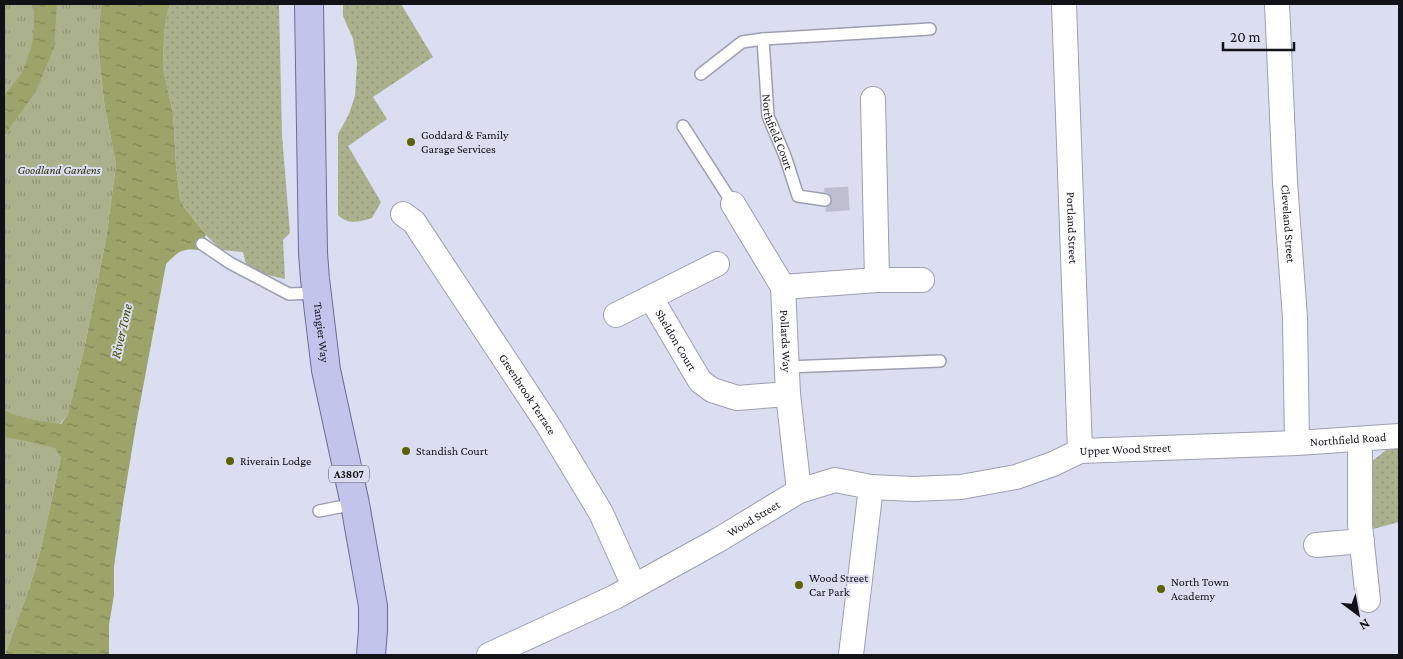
<svg xmlns="http://www.w3.org/2000/svg" width="1403" height="659" viewBox="0 0 1403 659" font-family="'Crimson Pro',serif">
  <style>
    .grass { fill: url(#grass-dots) }
    .park { fill: url(#park-tufts) }
    .water { fill: url(#water-ripples) }
    .lines { fill: none; stroke-linecap: round; stroke-linejoin: round }
    .street-tunnel { stroke: #bdbfd0; stroke-width: 24; stroke-dasharray: 24 12; stroke-linecap: butt }
    .lane-casing { stroke: #9d9fb1; stroke-width: 14 }
    .street-casing { stroke: #9d9fb1; stroke-width: 26 }
    .primary-casing { stroke: #696c99; stroke-width: 30 }
    .lane { stroke: #fff; stroke-width: 11 }
    .street { stroke: #fff; stroke-width: 24 }
    .primary { stroke: #c2c4eb; stroke-width: 28 }
    .poi-dot { fill: #5c6300; stroke: #dbdef1; stroke-width: 2 }
    .labels { text-anchor: middle; stroke-width: 4; stroke-linejoin: round; paint-order: stroke }
    .shield { fill: #dbdef1; stroke: #4e4e59; stroke-width: 1 }
    .shield-label { font-size: 11px; font-weight: bold; fill: #111118 }
    .street-label { font-size: 12px; fill: #111118; stroke: #dbdef1 }
    .poi-label { font-size: 12px; fill: #111118; stroke: #dbdef1; text-anchor: start }
    .park-label { font-size: 12px; font-style: italic; fill: #2c3000; stroke: #dbdef1 }
    .water-label { font-size: 14px; font-style: italic; fill: #444900; stroke: #dbdef1 }
  </style>
  <defs>
    <pattern id="grass-dots" width="8" height="8" patternUnits="userSpaceOnUse" patternTransform="scale(1.25)"><rect width="8" height="8" fill="#abb08d"/><path d="M2 2h.1M6 6h.1" fill="none" stroke="#929679" stroke-width="1.8" stroke-linecap="round"/></pattern>
    <pattern id="park-tufts" width="24" height="20" patternUnits="userSpaceOnUse" patternTransform="scale(1.25)"><rect width="24" height="20" fill="#abb08d"/><path d="M3 7l-1-3M5 7V3M7 7l1-3M15 17l-1-3M17 17v-4M19 17l1-3" fill="none" stroke="#929679"/></pattern>
    <pattern id="water-ripples" width="26" height="14" patternUnits="userSpaceOnUse" patternTransform="scale(1.25)"><rect width="26" height="14" fill="#9da469"/><path d="M2 4q2-2 4 0t4 0M15 11q2-2 4 0t4 0" fill="none" stroke="#7f8455"/></pattern>
  </defs>
  <rect width="100%" height="100%" fill="#dbdef1"/>
  <!-- grass -->
  <g class="grass">
    <polygon points="170,4 279,4 282,135 290,233 283,240 285,279 263,274 247,268 243,252 221,250 206,235 184,207 180,199 176,165 173,113 163,68 164,37 166,18"/>
    <path d="M 343,4 L 401,4 L 433,57 L 373,97 L 387,119 L 348,146 L 381,202 L 372,218 C 358,222 348,225 338,215 L 338,134 L 349,114 L 355,96 L 357,63 L 353,39 L 343,16 Z"/>
    <polygon points="1399,448 1399,522 1373,529 1370,463 1386,450"/>
  </g>
  <!-- park -->
  <polygon class="park" points="4,4 14,5 15,4 101,4 98,45 104,102 116,165 106,239 85,345 68,414 60,424 61,457 41,548 29,589 5,655 4,655"/>
  <!-- water -->
  <g class="water">
    <polygon points="34,4 57,4 54,48 36,91 4,136 4,96 22,73 31,48 34,33"/>
    <path d="M 101,4 L 170,4 L 166,18 L 164,37 L 163,68 L 173,113 L 176,165 L 180,199 L 184,207 L 206,235 L 199,250 C 181,248 178,252 166,264 L 136,425 L 122,510 L 114,567 L 114,595 L 109,625 L 109,655 L 5,655 L 29,589 L 41,548 L 61,457 L 55,448 L 22,440 L 4,437 L 4,410 C 20,419 42,421 61,424 L 68,414 L 85,345 L 106,239 L 116,165 L 104,102 L 98,45 Z"/>
  </g>
  <g class="lines">
    <!-- street-tunnel -->
    <polyline class="street-tunnel" points="825,200 854,198"/>
    <!-- lane casing -->
    <g class="lane-casing">
      <g id="lane">
        <path id="s1" d="M 763,39 L 768,116 L 785,156 L 798,196 L 825,200"/>
        <polyline points="701,74 742,42 763,39 930,29"/>
        <polyline points="683,126 733,204"/>
        <polyline points="202,244 230,263 289,294 316,293"/>
        <polyline points="787,367 940,361"/>
        <polyline points="319,511 355,504"/>
      </g>
    </g>
    <!-- street casing -->
    <g class="street-casing">
      <g id="street">
        <path id="s2" d="M 1064,4 L 1080,451"/>
        <path id="s3" d="M 1277,4 L 1285,182 L 1295,318 L 1297,443"/>
        <polyline points="873,99 877,280"/>
        <path id="s4" d="M 733,204 L 783,287 L 788,394 L 799,491"/>
        <path id="s5" d="M 403,214 L 414,222 L 548,425 L 601,513 L 634,586"/>
        <polyline points="783,287 877,280 922,280"/>
        <path id="s6" d="M 651,298 L 700,381 L 712,390 L 737,398 L 788,394"/>
        <polyline points="616,315 717,264"/>
        <polyline points="1360,439 1360,525 1368,600"/>
        <polyline points="1316,545 1362,541"/>
        <path id="s7" d="M 489,655 L 615,597 L 720,539 L 799,491 L 835,480 L 871,487 L 913,489 L 961,487 L 1016,477 L 1053,464 L 1080,451 L 1297,443 L 1399,436"/>
        <polyline points="851,655 871,487"/>
      </g>
    </g>
    <!-- primary casing -->
    <g class="primary-casing">
      <g id="primary">
        <path id="s8" d="M 309,4 L 313,253 L 315,279 L 326,370 L 355,504 L 373,606 L 373,630 L 371,655"/>
      </g>
    </g>
    <!-- lane -->
    <use href="#lane" class="lane"/>
    <!-- street -->
    <use href="#street" class="street"/>
    <!-- primary -->
    <use href="#primary" class="primary"/>
  </g>
  <!-- markers -->
  <g class="poi-dot">
    <circle cx="411" cy="142" r="5"/>
    <circle cx="406" cy="451" r="5"/>
    <circle cx="230" cy="461" r="5"/>
    <circle cx="799" cy="585" r="5"/>
    <circle cx="1161" cy="589" r="5"/>
  </g>
  <g class="labels">
    <!-- shield labels -->
    <rect class="shield" x="329" y="465.5" width="40" height="17" rx="4"/>
    <g class="shield-label">
      <text x="349" y="478">A3807</text>
    </g>
    <!-- street labels -->
    <g class="street-label">
      <text dy="4" stroke="none"><textPath href="#s1" startOffset="95">Northfield Court</textPath></text>
      <text dy="4" stroke="none"><textPath href="#s3" startOffset="220">Cleveland Street</textPath></text>
      <text dy="4" stroke="none"><textPath href="#s2" startOffset="224">Portland Street</textPath></text>
      <text dy="4" stroke="none"><textPath href="#s8" startOffset="329">Tangier Way</textPath></text>
      <text dy="4" stroke="none"><textPath href="#s6" startOffset="49">Sheldon Court</textPath></text>
      <text dy="4" stroke="none"><textPath href="#s4" startOffset="151">Pollards Way</textPath></text>
      <text dy="4" stroke="none"><textPath href="#s5" startOffset="220">Greenbrook Terrace</textPath></text>
      <text dy="4" stroke="none"><textPath href="#s7" startOffset="909">Northfield Road</textPath></text>
      <text dy="4" stroke="none"><textPath href="#s7" startOffset="686">Upper Wood Street</textPath></text>
      <text dy="4" stroke="none"><textPath href="#s7" startOffset="298">Wood Street</textPath></text>
    </g>
    <!-- poi labels -->
    <g class="poi-label">
      <text x="421" y="139">Goddard &amp; Family<tspan x="421" dy="14">Garage Services</tspan></text>
      <text x="416" y="455">Standish Court</text>
      <text x="240" y="465">Riverain Lodge</text>
      <text x="809" y="582">Wood Street<tspan x="809" dy="14">Car Park</tspan></text>
      <text x="1171" y="586">North Town<tspan x="1171" dy="14">Academy</tspan></text>
    </g>
    <!-- park labels -->
    <g class="park-label">
      <text x="59" y="174">Goodland Gardens</text>
    </g>
    <!-- water labels -->
    <g class="water-label">
      <text transform="translate(121 331) rotate(-77)" y="5">River Tone</text>
    </g>
  </g>
  <!-- border -->
  <rect width="1403" height="659" fill="none" stroke="#111118" stroke-width="10"/>
  <!-- north arrow -->
  <g transform="translate(1358 614) rotate(148)" stroke="#dbdef1" stroke-width="4" paint-order="stroke">
  <path d="M0-4L9 19L0 12L-9 19Z" fill="#111118"/>
  <text y="-8" font-size="14" font-weight="bold" text-anchor="middle" fill="#111118">N</text>
  </g>
  <!-- scale -->
  <path d="M1223 42v8h71v-8" fill="none" stroke="#111118" stroke-width="2.5"/>
  <text x="1230" y="42" font-size="15" fill="#111118" stroke="#dbdef1" stroke-width="4" paint-order="stroke">20 m</text>
</svg>
